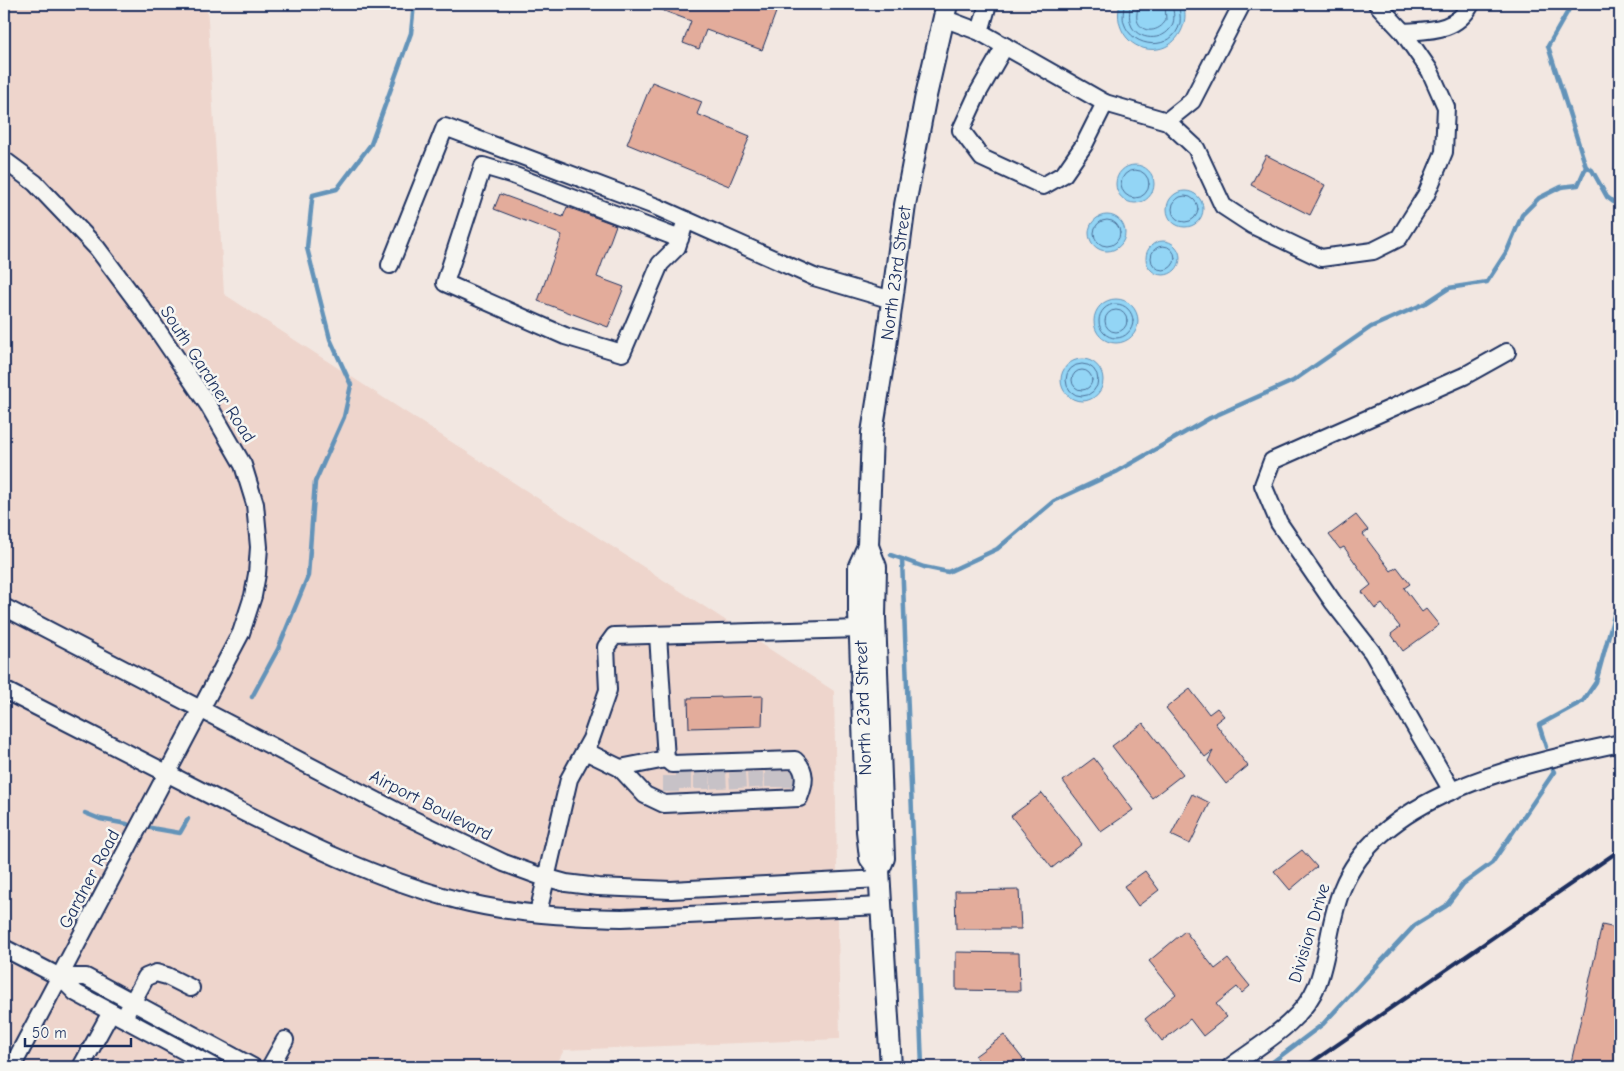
<svg xmlns="http://www.w3.org/2000/svg" width="1624" height="1071" viewBox="0 0 1624 1071" font-family="'Comic Neue',sans-serif">
  <style>
    .built { fill: #eed5cc }
    .water { fill: #93d5f5; stroke: #6393b9 }
    .lines { fill: none; stroke-linecap: round; stroke-linejoin: round }
    .shore { stroke: #4b719a; stroke-width: 1 }
    .stream { stroke: #6393b9; stroke-width: 4.5 }
    .building { fill: #e3ac9b; stroke: #1b2f5e }
    .minor-tunnel { stroke: #c7c2c7; stroke-width: 16; stroke-dasharray: 16 8; stroke-linecap: butt }
    .minor-casing { stroke: #1b2f5e; stroke-width: 20 }
    .major-casing { stroke: #1b2f5e; stroke-width: 24 }
    .minor { stroke: #f6f6f2; stroke-width: 16 }
    .major { stroke: #f6f6f2; stroke-width: 20 }
    .rail { stroke: #1b2f5e; stroke-width: 4 }
    .labels { text-anchor: middle; stroke-width: 5; stroke-linejoin: round; paint-order: stroke }
    .street-label { font-size: 18px; fill: #1b2f5e; stroke: #f6f6f2 }
  </style>
  <rect width="100%" height="100%" fill="#f2e7e1"/>
  <filter id="ink" filterUnits="userSpaceOnUse"><feTurbulence type="fractalNoise" baseFrequency=".02" numOctaves="2"/><feDisplacementMap in="SourceGraphic" scale="10" xChannelSelector="R" yChannelSelector="G"/><feConvolveMatrix kernelMatrix="1 2 1 2 8 2 1 2 1" color-interpolation-filters="sRGB"/></filter>
  <g filter="url(#ink)">
    <!-- built -->
    <polygon class="built" points="4,4 207,4 224,294 834,691 840,1039 564,1050 555,1067 4,1067"/>
    <!-- water -->
    <g class="water">
      <path d="M 1120,4 L 1183,4 C 1190,22 1178,46 1158,49 C 1131,53 1113,28 1120,4 Z"/>
      <circle cx="1135" cy="184" r="19"/>
      <circle cx="1185" cy="209" r="18"/>
      <circle cx="1107" cy="233" r="18"/>
      <circle cx="1163" cy="258" r="17"/>
      <circle cx="1116" cy="321" r="22"/>
      <circle cx="1082" cy="380" r="21"/>
    </g>
    <g class="lines">
      <!-- shore -->
      <g class="shore">
        <path d="M 1124,4 C 1124,10 1122,17 1124,23 C 1132,49 1173,52 1180,23 C 1181,17 1179,10 1179,4"/>
        <path d="M 1130,4 C 1130,12 1128,19 1132,27 C 1141,42 1167,41 1173,23 C 1175,17 1173,10 1172,4"/>
        <path d="M 1138,4 C 1138,9 1136,15 1137,20 C 1142,35 1160,32 1166,20 L 1165,4"/>
        <circle cx="1135" cy="184" r="14"/>
        <circle cx="1185" cy="209" r="13"/>
        <circle cx="1107" cy="233" r="13"/>
        <circle cx="1163" cy="258" r="12"/>
        <circle cx="1116" cy="321" r="17"/>
        <circle cx="1116" cy="321" r="11"/>
        <circle cx="1082" cy="380" r="16"/>
        <circle cx="1082" cy="380" r="10"/>
      </g>
      <!-- stream -->
      <g class="stream">
        <polyline points="1572,4 1548,46 1586,167 1592,170 1607,197 1620,207"/>
        <polyline points="891,555 924,567 948,572 997,549 1054,501 1116,472 1210,418 1293,381 1371,327 1426,303 1449,288 1487,282 1507,251 1522,215 1539,198 1561,187 1578,185 1586,167"/>
        <polyline points="902,559 922,1067"/>
        <polyline points="252,697 278,649 308,576 315,482 344,417 351,385 330,339 307,248 312,200 313,195 337,189 371,144 411,33 414,4"/>
        <polyline points="1546,747 1539,725 1583,701 1596,682 1615,612 1620,602"/>
        <polyline points="85,813 100,819 127,824"/>
        <polyline points="151,828 180,833 188,819"/>
        <polyline points="1266,1067 1323,1024 1415,925 1446,906 1463,884 1492,863 1554,772 1553,770"/>
      </g>
    </g>
    <!-- building -->
    <g class="building">
      <polygon points="648,4 779,4 762,50 706,30 699,49 683,43 691,21 648,5"/>
      <polygon points="652,82 702,102 697,114 750,136 729,186 627,144"/>
      <polygon points="1266,155 1325,185 1310,215 1251,185"/>
      <polygon points="500,194 563,217 567,207 616,225 597,277 624,287 608,327 538,301 562,235 494,209"/>
      <polygon points="1356,515 1368,530 1363,534 1391,571 1397,567 1410,584 1404,588 1422,612 1426,609 1439,625 1403,651 1391,634 1400,627 1382,604 1375,609 1362,592 1371,585 1344,547 1340,549 1329,535"/>
      <polygon points="1190,689 1209,714 1217,708 1224,716 1215,723 1248,766 1226,784 1208,761 1213,751 1205,757 1166,708"/>
      <polygon points="763,696 762,726 689,728 688,698"/>
      <polygon points="1143,723 1183,774 1152,798 1112,746"/>
      <polygon points="1094,758 1133,810 1101,832 1063,781"/>
      <polygon points="1042,793 1082,844 1052,868 1011,816"/>
      <polygon points="1192,794 1210,803 1190,844 1171,835"/>
      <polygon points="1302,850 1317,867 1290,890 1274,871"/>
      <polygon points="1145,871 1159,890 1138,906 1124,886"/>
      <polygon points="1019,890 1021,929 956,929 955,891"/>
      <polygon points="1602,925 1620,929 1620,1067 1570,1067"/>
      <polygon points="1185,931 1215,969 1228,959 1250,986 1242,993 1237,987 1216,1004 1227,1017 1203,1036 1190,1019 1162,1041 1145,1019 1176,994 1149,961"/>
      <polygon points="956,952 1019,953 1020,991 956,990"/>
      <polygon points="1004,1035 1029,1067 983,1067 975,1056"/>
    </g>
    <g class="lines">
      <!-- minor-tunnel -->
      <g class="minor-tunnel">
        <polyline points="773,771 773,788"/>
        <polyline points="787,771 787,788"/>
        <polyline points="718,772 719,791"/>
        <polyline points="737,772 738,789"/>
        <polyline points="755,772 756,789"/>
        <polyline points="683,773 683,791"/>
        <polyline points="702,773 702,791"/>
        <polyline points="671,792 671,774"/>
      </g>
      <!-- minor casing -->
      <g class="minor-casing">
        <g id="minor">
          <polyline points="943,18 980,32 1105,103 1167,121 1196,148 1223,206 1252,225 1321,258 1373,251 1399,238 1426,195 1444,152 1446,107 1430,71 1403,32 1377,4"/>
          <polyline points="980,32 988,4"/>
          <path d="M 1403,32 C 1430,30 1456,32 1471,4"/>
          <polyline points="1005,46 978,93 961,130 982,158 1043,186 1064,174 1084,145 1105,103"/>
          <polyline points="1167,121 1192,101 1242,4"/>
          <polyline points="4,160 35,183 97,248 150,319 209,406 243,465 255,504 259,547 257,574 253,596 241,633 12,1067"/>
          <polyline points="680,239 510,174 483,166 445,283 565,336 622,353 660,264 677,247 686,220"/>
          <polyline points="390,265 445,127 657,207 814,277 892,300"/>
          <polyline points="4,607 408,817 504,863 537,875 566,883 598,887 671,890 880,879"/>
          <path d="M 4,690 C 78,728 152,766 227,804 C 302,842 375,879 457,900 C 511,914 567,917 622,918 L 881,906"/>
          <polyline points="585,751 620,768 666,759 658,635"/>
          <path d="M 620,768 L 645,795 L 664,804 L 799,798 C 805,783 807,771 795,760 L 672,764 L 666,759"/>
          <polyline points="1452,791 1372,652 1333,602 1279,523 1263,485 1272,461 1464,376 1507,352"/>
          <polyline points="538,913 569,779 591,739 608,690 606,647 614,636 860,629"/>
          <polyline points="4,948 60,977 76,993 214,1067"/>
          <polyline points="60,977 86,977 253,1067"/>
          <polyline points="127,1012 146,977 156,973 167,976 191,988"/>
          <polyline points="81,1067 111,1012"/>
          <polyline points="270,1067 285,1040"/>
          <path d="M 1230,1067 C 1261,1044 1302,1022 1317,985 C 1329,954 1329,920 1342,889 C 1381,791 1529,763 1620,743"/>
        </g>
      </g>
      <!-- major casing -->
      <g class="major-casing">
        <g id="major">
          <polyline points="868,546 876,567 875,617 884,858 879,870 891,1067"/>
          <path id="s1" d="M 879,870 L 870,858 L 867,831 L 859,612 L 859,566 L 868,546 L 872,433 L 886,346 L 905,205 L 925,100 L 947,4"/>
        </g>
      </g>
      <!-- minor -->
      <use href="#minor" class="minor"/>
      <!-- major -->
      <use href="#major" class="major"/>
      <!-- rail -->
      <polyline class="rail" points="1305,1067 1620,850"/>
    </g>
  </g>
  <g class="labels">
    <!-- street labels -->
    <g class="street-label">
      <text dy="6" stroke="none"><textPath href="#s1" startOffset="604">North 23rd Street</textPath></text>
      <text transform="translate(208 374) rotate(57)" y="6">South Gardner Road</text>
      <text transform="translate(863 708) rotate(-92)" y="6">North 23rd Street</text>
      <text transform="translate(431 805) rotate(27)" y="6">Airport Boulevard</text>
      <text transform="translate(89 879) rotate(-62)" y="6">Gardner Road</text>
      <text transform="translate(1309 933) rotate(-73)" y="6">Division Drive</text>
    </g>
  </g>
  <!-- margin -->
  <rect width="1624" height="1071" fill="none" stroke="#f6f6f2" stroke-width="20"/>
  <rect x="10" y="10" width="1604" height="1051" fill="none" stroke="#1b2f5e" stroke-width="2" filter="url(#ink)"/>
  <!-- scale -->
  <path d="M25 1038v8h106v-8" fill="none" stroke="#1b2f5e" stroke-width="2.5"/>
  <text x="32" y="1038" font-size="15" fill="#1b2f5e" stroke="#f6f6f2" stroke-width="4" paint-order="stroke">50 m</text>
</svg>
